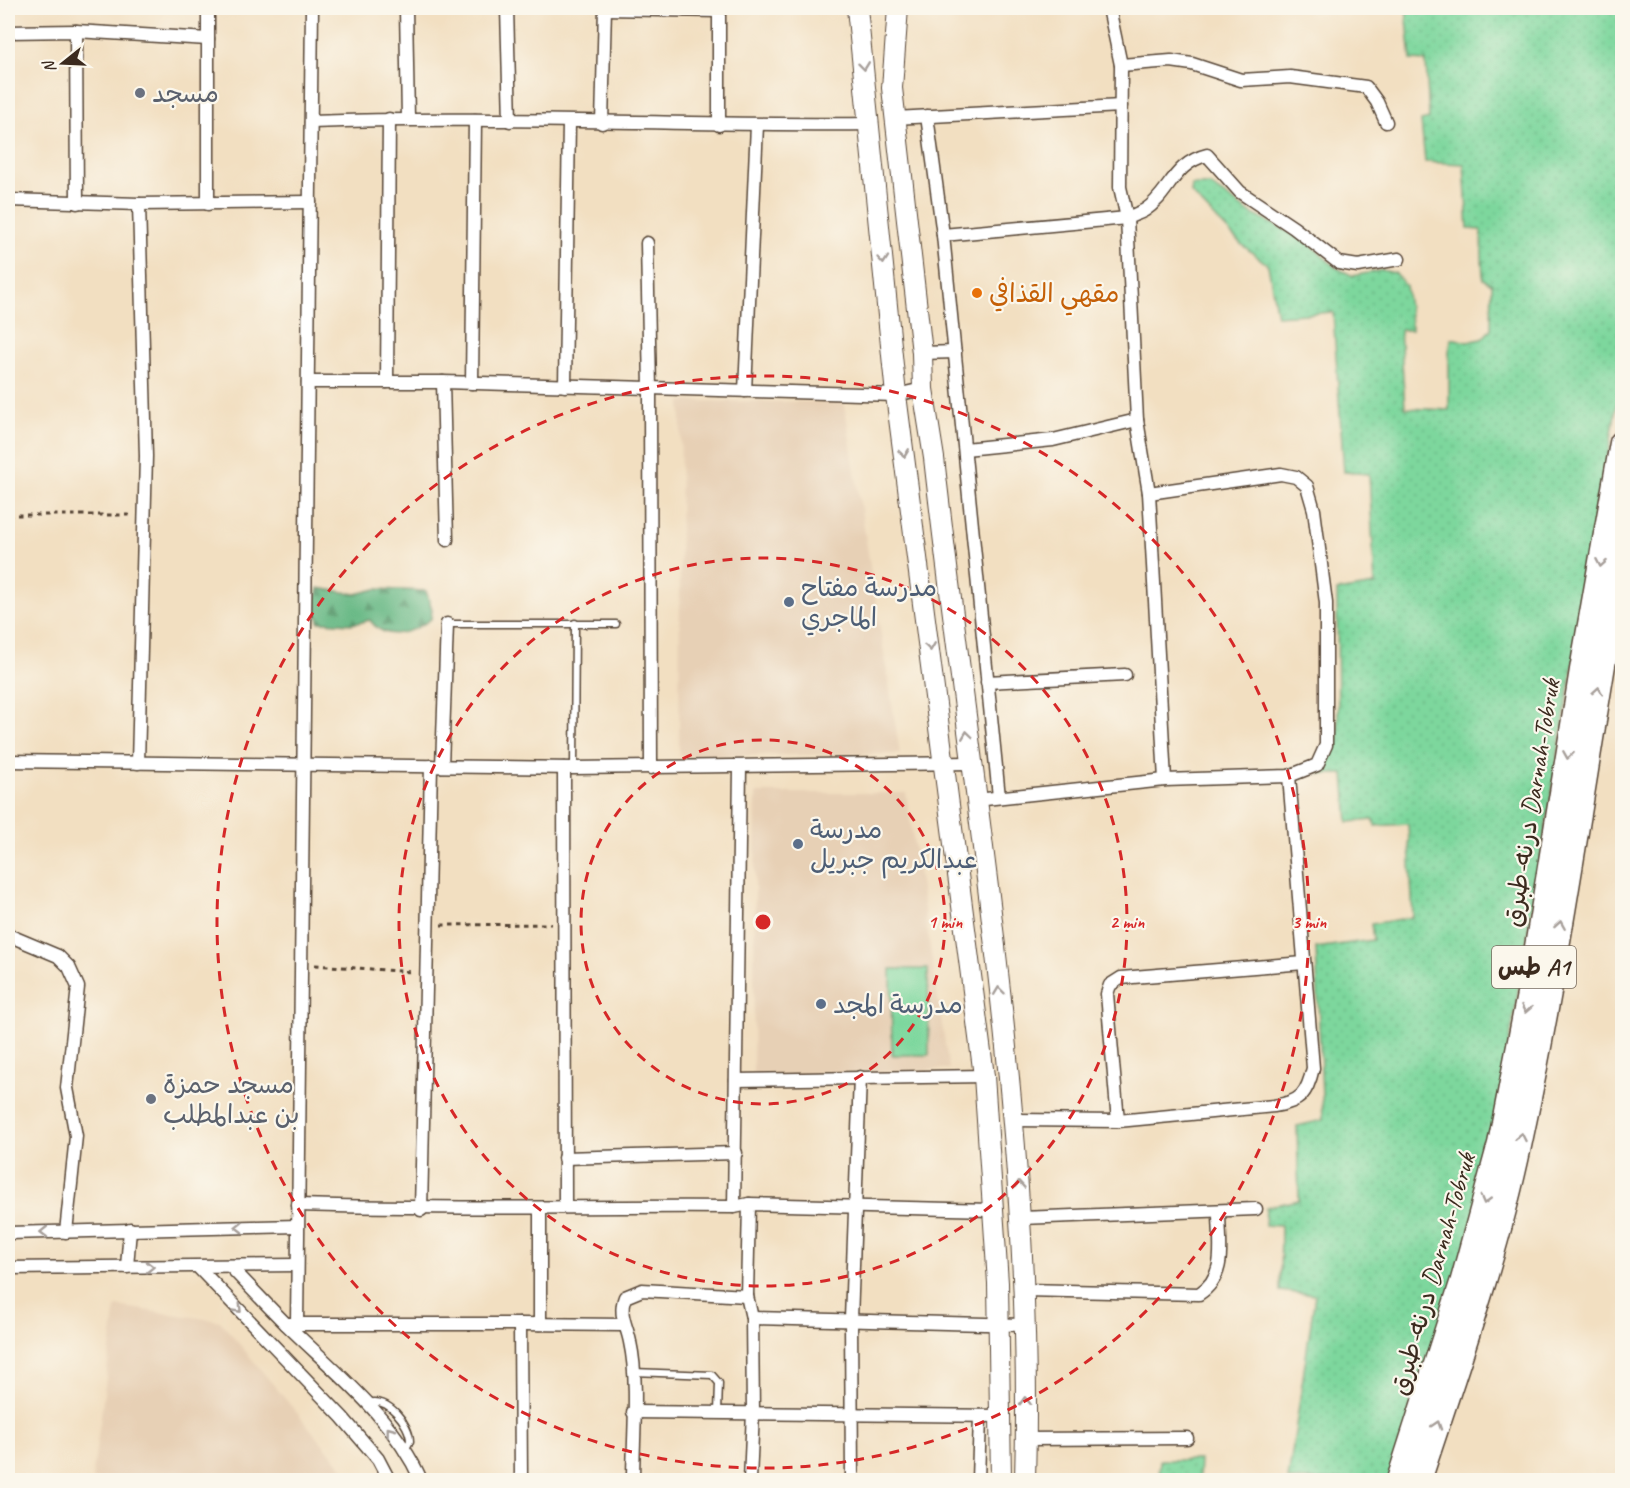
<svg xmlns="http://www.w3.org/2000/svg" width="1630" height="1488" viewBox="0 0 1630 1488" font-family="Caveat,'Playpen Sans Arabic',sans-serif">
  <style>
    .built { fill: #e7d0b5 }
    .grass { fill: url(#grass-dots); stroke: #5c805e; stroke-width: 1.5 }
    .forest { fill: url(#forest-firs); stroke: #507151; stroke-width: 1.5 }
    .pitch { fill: #7dd79d; stroke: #5c805e; stroke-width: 1.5 }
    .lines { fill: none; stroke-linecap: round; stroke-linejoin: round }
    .lane-casing { stroke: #564536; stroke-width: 9 }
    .street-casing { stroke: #564536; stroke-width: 15 }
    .primary-casing { stroke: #564536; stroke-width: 22 }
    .highway-casing { stroke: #564536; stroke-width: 27 }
    .path { stroke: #564536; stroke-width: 3; stroke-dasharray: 4.5 4.5; stroke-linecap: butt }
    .lane { stroke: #fff; stroke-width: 6 }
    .street { stroke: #fff; stroke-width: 12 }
    .primary { stroke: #fff; stroke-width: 20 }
    .highway { stroke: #fff; stroke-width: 24 }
    .oneway { stroke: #a79f9a }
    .ring { fill: none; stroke: #d62828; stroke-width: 3; stroke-dasharray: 10 8 }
    .worship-dot { fill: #6b7280; stroke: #fbf7ec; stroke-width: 2 }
    .food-dot { fill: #e8710a; stroke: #fbf7ec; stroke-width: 2 }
    .service-dot { fill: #5c6f8a; stroke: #fbf7ec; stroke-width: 2 }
    .labels { text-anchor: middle; stroke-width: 4.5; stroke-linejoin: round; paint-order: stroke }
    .shield { fill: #fbf7ec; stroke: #75685c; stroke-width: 1.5 }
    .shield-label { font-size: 24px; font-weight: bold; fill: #3b2a1e }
    .worship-label { font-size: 26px; fill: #5b616d; stroke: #fbf7ec; text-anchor: start }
    .food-label { font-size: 26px; fill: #c56008; stroke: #fbf7ec; text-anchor: start }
    .service-label { font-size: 26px; fill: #4e5e75; stroke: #fbf7ec; text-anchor: start }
    .street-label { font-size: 26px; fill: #3b2a1e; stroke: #fbf7ec }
    .centre { fill: #d62828; stroke: #fbf7ec; stroke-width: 3 }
    .ring-label { font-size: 18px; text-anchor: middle; font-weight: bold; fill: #d62828; stroke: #fbf7ec; stroke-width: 4.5; stroke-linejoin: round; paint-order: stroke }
  </style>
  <defs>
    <pattern id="grass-dots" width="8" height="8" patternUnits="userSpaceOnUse" patternTransform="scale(1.5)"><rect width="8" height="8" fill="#7dd79d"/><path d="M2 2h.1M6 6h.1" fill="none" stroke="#6db987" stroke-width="1.8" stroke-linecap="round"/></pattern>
    <pattern id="forest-firs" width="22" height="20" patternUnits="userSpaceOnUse" patternTransform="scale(1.5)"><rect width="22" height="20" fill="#66b884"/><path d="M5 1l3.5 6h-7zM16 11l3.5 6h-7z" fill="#55966b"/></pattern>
  </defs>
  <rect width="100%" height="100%" fill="#fbf7ec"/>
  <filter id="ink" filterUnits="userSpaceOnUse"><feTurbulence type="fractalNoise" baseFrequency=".0167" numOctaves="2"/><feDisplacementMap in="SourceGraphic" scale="12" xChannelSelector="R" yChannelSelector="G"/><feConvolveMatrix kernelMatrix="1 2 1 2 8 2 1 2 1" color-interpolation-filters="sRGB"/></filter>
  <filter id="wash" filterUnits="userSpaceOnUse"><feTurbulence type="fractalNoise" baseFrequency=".008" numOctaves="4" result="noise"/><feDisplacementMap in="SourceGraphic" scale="24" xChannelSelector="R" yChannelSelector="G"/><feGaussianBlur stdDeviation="1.35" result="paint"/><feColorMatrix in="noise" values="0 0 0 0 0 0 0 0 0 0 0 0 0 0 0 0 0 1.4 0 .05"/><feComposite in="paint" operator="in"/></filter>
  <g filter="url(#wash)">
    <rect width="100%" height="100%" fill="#f2dfc1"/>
    <!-- built -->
    <g class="built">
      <polygon points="681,401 844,402 900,754 679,756"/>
      <polygon points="756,793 906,793 949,1069 753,1077"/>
      <polygon points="116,1306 220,1321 353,1480 92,1480"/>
    </g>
    <!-- grass -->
    <g class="grass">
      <polygon points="1406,8 1622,8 1622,373 1486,1182 1392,1480 1288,1480 1315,1295 1280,1291 1281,1226 1265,1225 1266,1207 1299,1200 1297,1126 1323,1120 1316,948 1373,940 1371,924 1413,917 1408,824 1375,826 1374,820 1348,822 1344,774 1319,774 1338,736 1337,591 1375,585 1369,474 1344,472 1333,312 1277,316 1268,265 1241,244 1191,193 1192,185 1210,185 1252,214 1304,239 1335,267 1353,276 1382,270 1395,273 1406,286 1412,330 1400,330 1405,408 1449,410 1449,351 1452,338 1467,342 1482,339 1491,329 1492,284 1483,279 1481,230 1468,229 1464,164 1425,162 1421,121 1429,119 1426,61 1411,60"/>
      <polygon points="1160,1460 1200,1460 1199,1480 1159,1480"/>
    </g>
    <!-- forest -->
    <path class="forest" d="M 318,588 L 356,594 L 376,589 L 426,591 L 432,609 L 431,619 C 412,633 386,643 370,620 C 348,627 342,622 319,622 L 315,602 Z"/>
    <!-- pitch -->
    <polygon class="pitch" points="891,969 928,969 929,1055 892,1055"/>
  </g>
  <g filter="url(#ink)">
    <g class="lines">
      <!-- lane casing -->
      <g class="lane-casing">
        <g id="lane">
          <polyline points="447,624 616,624"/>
          <polyline points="574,768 575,623"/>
          <polyline points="633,1372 712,1375 719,1383 718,1412"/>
          <path d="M 369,1403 C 387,1396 410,1424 410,1441 L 405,1450"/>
        </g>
      </g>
      <!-- street casing -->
      <g class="street-casing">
        <g id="street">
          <polyline points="406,8 408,119"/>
          <polyline points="507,8 510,121"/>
          <polyline points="1109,8 1121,65 1120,187 1127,218 1137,420 1149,493 1165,780"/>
          <polyline points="605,9 719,11"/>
          <polyline points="76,31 77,203"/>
          <polyline points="8,32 76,31 208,39"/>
          <polyline points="1121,65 1171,61 1192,64 1241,80 1290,77 1366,87 1377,102 1386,122"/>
          <polyline points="927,116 943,235 999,797"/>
          <polyline points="895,118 1121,106"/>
          <path d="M 311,122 C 497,115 684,126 870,124"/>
          <polyline points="602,123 605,8"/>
          <polyline points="719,125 719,8"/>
          <polyline points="8,200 139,204 310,202"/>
          <polyline points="208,204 208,8"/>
          <path d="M 943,235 L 1127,218 C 1133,215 1140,213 1145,210 C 1169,195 1173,163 1207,155 L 1240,192 L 1294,228 L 1339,263 L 1358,266 L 1399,259"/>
          <polyline points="647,243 650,388 651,768"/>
          <polyline points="922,353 955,352"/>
          <polyline points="308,382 443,382 896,395 923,389"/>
          <polyline points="387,382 389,119"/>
          <polyline points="443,382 447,540"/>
          <polyline points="472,383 475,120"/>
          <polyline points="565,386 569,122"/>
          <polyline points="745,391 757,125"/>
          <polyline points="965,449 1053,440 1137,420"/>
          <polyline points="987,682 1125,675"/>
          <polyline points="8,761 574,768 971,763"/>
          <polyline points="138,763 146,456 139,204"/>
          <polyline points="442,766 447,624"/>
          <polyline points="564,768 565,1206"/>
          <polyline points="976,800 1165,780 1289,776 1317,765 1326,745 1326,603 1314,510 1307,486 1296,477 1281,474 1149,493"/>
          <polyline points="8,935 58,956 69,967 78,987 67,1088 76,1136 66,1232"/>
          <polyline points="736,1080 984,1076"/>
          <path d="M 1015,1120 L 1118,1121 L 1274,1106 C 1301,1102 1307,1094 1313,1068 L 1289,776"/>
          <polyline points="1118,1121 1107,994 1110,985 1121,978 1304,963"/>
          <polyline points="564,1158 736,1153"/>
          <polyline points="749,1204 747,1296 752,1318 753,1412 750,1480"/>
          <path d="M 298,1205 C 443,1210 588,1206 734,1207 L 749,1204 L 991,1210"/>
          <polyline points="734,1207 740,768"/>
          <polyline points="540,1208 540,1324"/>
          <polyline points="421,1210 431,766"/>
          <polyline points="1021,1218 1256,1209"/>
          <polyline points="8,1233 298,1226"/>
          <path d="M 230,1266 C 249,1286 268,1306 287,1325 C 336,1373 393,1417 421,1480"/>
          <polyline points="127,1267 130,1229"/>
          <polyline points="198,1267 342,1417 378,1459 389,1480"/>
          <polyline points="8,1268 297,1265"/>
          <path d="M 1024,1290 L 1199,1294 C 1228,1275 1219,1244 1219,1212"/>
          <polyline points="752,1318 1023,1325"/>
          <polyline points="286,1324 520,1324 521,1480"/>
          <polyline points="297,1324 312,8"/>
          <polyline points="520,1324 624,1325"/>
          <polyline points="633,1412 1001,1416"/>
          <polyline points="1026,1439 1187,1438"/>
          <path d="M 633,1480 C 633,1439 639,1382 630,1342 C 627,1325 618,1315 625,1297 L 642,1290 L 747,1296"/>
          <polyline points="852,1480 851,1319 860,1077"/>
          <polyline points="978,1480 980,1416"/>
        </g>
      </g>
      <!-- primary casing -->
      <g class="primary-casing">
        <g id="primary">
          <polyline points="857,8 896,395 984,1076 998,1283 1001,1480"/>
          <path d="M 898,8 L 892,88 L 922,353 L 923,389 L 934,458 C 972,798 1035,1137 1025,1480"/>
        </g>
      </g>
      <!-- highway casing -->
      <g class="highway-casing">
        <g id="highway">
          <polyline points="1399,1480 1463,1280 1500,1144 1531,984 1582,670 1622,443"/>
          <path d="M 1419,1480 C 1455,1370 1495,1260 1519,1146 C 1561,950 1587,750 1622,553"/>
        </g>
      </g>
      <!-- path -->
      <g class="path">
        <polyline points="8,515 132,515"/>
        <polyline points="441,925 551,924"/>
        <polyline points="315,965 413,972"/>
      </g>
      <!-- lane -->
      <use href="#lane" class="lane"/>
      <!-- street -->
      <use href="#street" class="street"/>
      <!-- primary -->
      <use href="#primary" class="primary"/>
      <!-- highway -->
      <use href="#highway" class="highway"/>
    </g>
    <!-- one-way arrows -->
    <defs><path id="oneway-chevron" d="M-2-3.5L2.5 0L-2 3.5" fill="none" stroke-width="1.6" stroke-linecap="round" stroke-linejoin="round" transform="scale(1.5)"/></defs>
    <g class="oneway">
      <use href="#oneway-chevron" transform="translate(864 66) rotate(83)"/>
      <use href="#oneway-chevron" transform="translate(883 260) rotate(85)"/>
      <use href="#oneway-chevron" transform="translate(904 453) rotate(82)"/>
      <use href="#oneway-chevron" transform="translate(1601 563) rotate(100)"/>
      <use href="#oneway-chevron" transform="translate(930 647) rotate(82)"/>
      <use href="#oneway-chevron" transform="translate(1598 691) rotate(-81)"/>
      <use href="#oneway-chevron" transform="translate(967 735) rotate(-98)"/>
      <use href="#oneway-chevron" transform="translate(1568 755) rotate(99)"/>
      <use href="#oneway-chevron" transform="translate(1560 925) rotate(-81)"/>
      <use href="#oneway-chevron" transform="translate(999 991) rotate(-97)"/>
      <use href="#oneway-chevron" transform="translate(1526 1009) rotate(101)"/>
      <use href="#oneway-chevron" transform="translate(1521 1137) rotate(-79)"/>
      <use href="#oneway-chevron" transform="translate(1019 1185) rotate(-94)"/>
      <use href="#oneway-chevron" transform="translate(1485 1200) rotate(105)"/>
      <use href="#oneway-chevron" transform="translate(239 1227) rotate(179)"/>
      <use href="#oneway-chevron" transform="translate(44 1232) rotate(179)"/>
      <use href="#oneway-chevron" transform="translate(150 1267) rotate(-1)"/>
      <use href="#oneway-chevron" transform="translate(238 1309) rotate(46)"/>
      <use href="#oneway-chevron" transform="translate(1025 1401) rotate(-92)"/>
      <use href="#oneway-chevron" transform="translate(1437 1425) rotate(-72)"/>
      <use href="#oneway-chevron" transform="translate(390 1431) rotate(-127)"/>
    </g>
  </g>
  <!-- distance rings -->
  <g class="ring">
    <circle cx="763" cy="922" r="182"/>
    <circle cx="763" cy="922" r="364"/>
    <circle cx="763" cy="922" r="546"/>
  </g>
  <!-- markers -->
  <g class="worship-dot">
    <circle cx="140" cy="93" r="6"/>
    <circle cx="151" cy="1099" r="6"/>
  </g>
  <circle class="food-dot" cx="977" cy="293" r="6"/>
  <g class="service-dot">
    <circle cx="789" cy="602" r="6"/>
    <circle cx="798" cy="844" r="6"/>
    <circle cx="821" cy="1004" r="6"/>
  </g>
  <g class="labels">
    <!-- shield labels -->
    <rect class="shield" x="1492" y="946" width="84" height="42" rx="4.5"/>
    <g class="shield-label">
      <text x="1534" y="975">طس A1</text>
    </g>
    <!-- worship labels -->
    <g class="worship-label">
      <text x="152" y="102">مسجد</text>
      <text x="163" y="1093">مسجد حمزة<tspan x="163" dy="30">بن عبدالمطلب</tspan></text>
    </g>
    <!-- food labels -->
    <g class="food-label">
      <text x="989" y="302">مقهي القذافي</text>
    </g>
    <!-- service labels -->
    <g class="service-label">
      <text x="801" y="596">مدرسة مفتاح<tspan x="801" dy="30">الماجري</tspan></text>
      <text x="810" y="838">مدرسة<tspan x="810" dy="30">عبدالكريم جبريل</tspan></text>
      <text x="833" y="1013">مدرسة المجد</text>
    </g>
    <!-- street labels -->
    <g class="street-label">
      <text transform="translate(1531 803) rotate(-81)" y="9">درنه-طبرق Darnah-Tobruk</text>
      <text transform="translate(1432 1274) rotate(-74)" y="9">درنه-طبرق Darnah-Tobruk</text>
    </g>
  </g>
  <circle cx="763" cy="922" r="9" class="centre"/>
  <g class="ring-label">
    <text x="945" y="928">1 min</text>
    <text x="1127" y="928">2 min</text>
    <text x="1309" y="928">3 min</text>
  </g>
  <!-- margin -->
  <rect width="1630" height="1488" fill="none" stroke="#fbf7ec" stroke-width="30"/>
  <!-- north arrow -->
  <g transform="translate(63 63) rotate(252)" stroke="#fbf7ec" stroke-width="4.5" paint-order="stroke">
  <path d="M0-4.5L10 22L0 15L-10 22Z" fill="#3b2a1e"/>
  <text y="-9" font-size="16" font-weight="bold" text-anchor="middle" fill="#3b2a1e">N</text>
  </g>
</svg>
